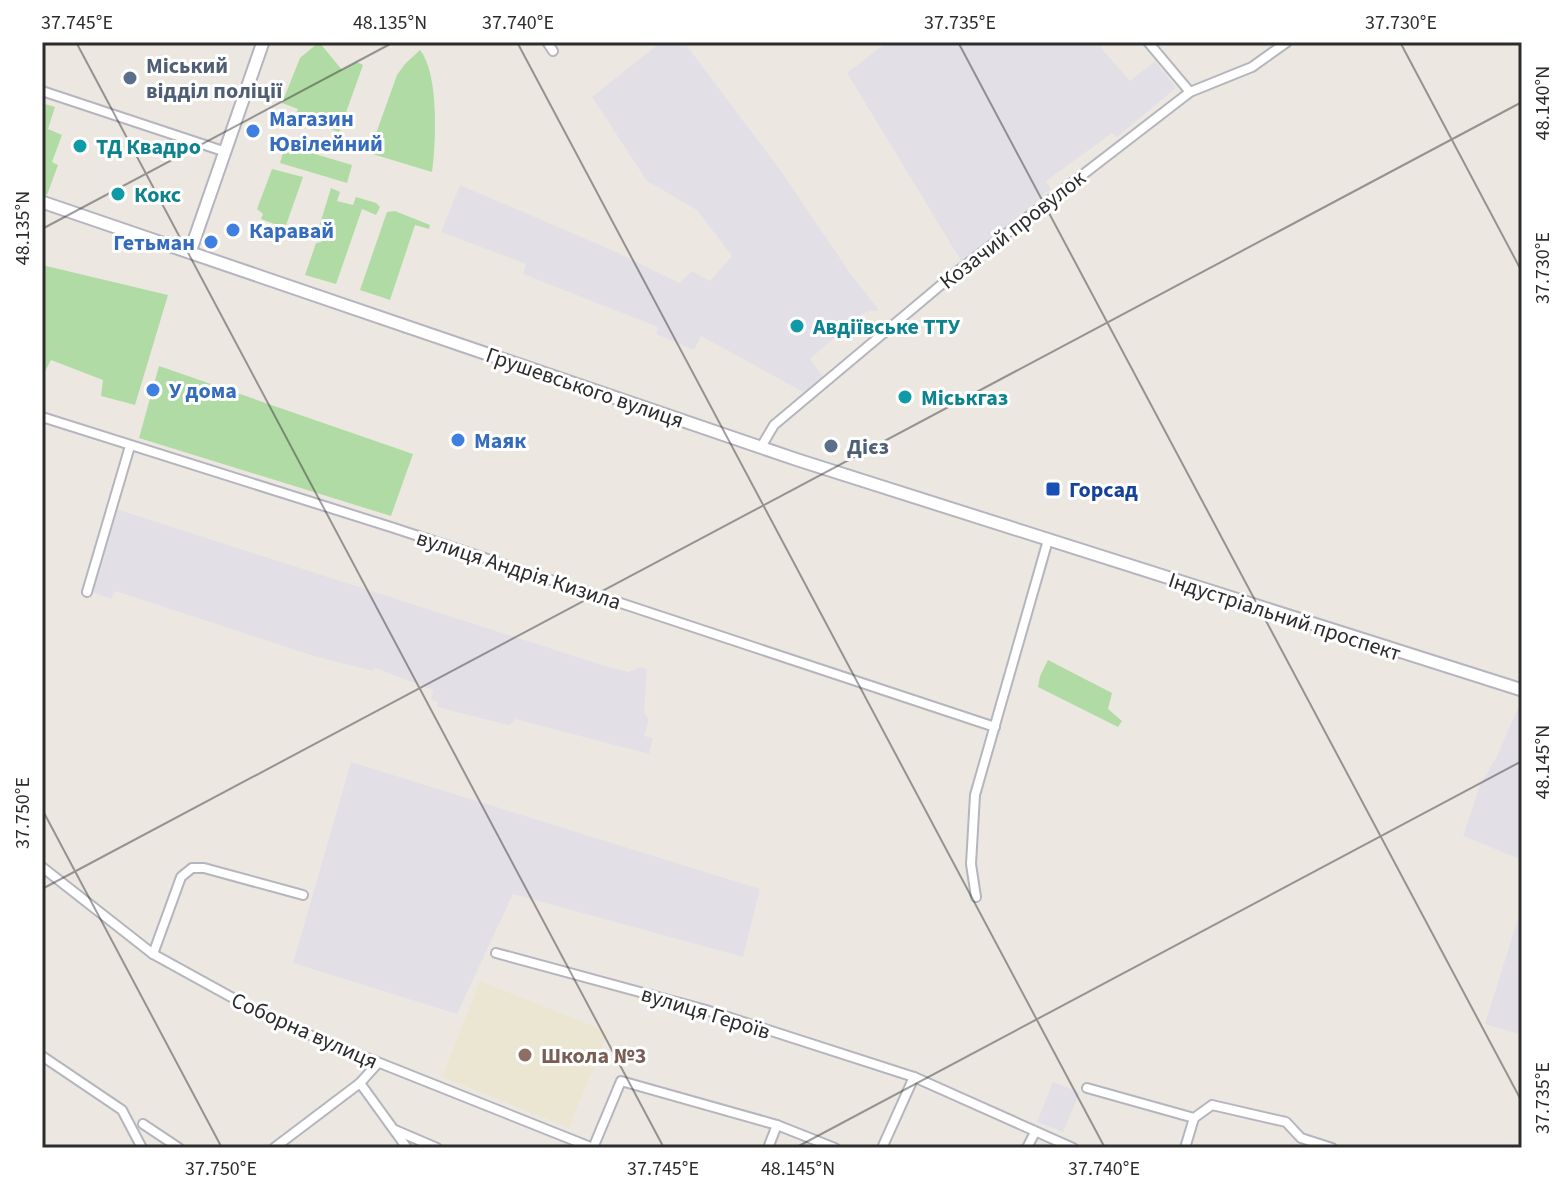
<svg xmlns="http://www.w3.org/2000/svg" width="1564" height="1190" viewBox="0 0 1564 1190" font-family="'Source Sans 3',sans-serif">
  <style>
    .industrial { fill: #e2e0e6 }
    .education { fill: #ebe6d2 }
    .green { fill: #b1dba4 }
    .lines { fill: none; stroke-linecap: round; stroke-linejoin: round }
    .street-casing { stroke: #b4b5be; stroke-width: 12 }
    .secondary-casing { stroke: #b4b5be; stroke-width: 15 }
    .street { stroke: #fff; stroke-width: 8 }
    .secondary { stroke: #fff; stroke-width: 11 }
    .ticks { fill: none; stroke: #2c2c2c; stroke-width: 2; stroke-opacity: 0.45 }
    .service-dot { fill: #5c6f8a; stroke: #fff; stroke-width: 3 }
    .shop-dot { fill: #3f7fe0; stroke: #fff; stroke-width: 3 }
    .culture-dot { fill: #0f9aa8; stroke: #fff; stroke-width: 3 }
    .transit-dot { fill: #1a4fb4; stroke: #fff; stroke-width: 3 }
    .education-dot { fill: #8d6e63; stroke: #fff; stroke-width: 3 }
    .labels { text-anchor: middle; stroke-width: 6; stroke-linejoin: round; paint-order: stroke }
    .service-label { font-size: 22px; font-weight: bold; fill: #4e5e75; stroke: #fff; text-anchor: start }
    .shop-label { font-size: 22px; font-weight: bold; fill: #366cbe; stroke: #fff; text-anchor: start }
    .culture-label { font-size: 22px; font-weight: bold; fill: #0d838f; stroke: #fff; text-anchor: start }
    .street-label { font-size: 22px; fill: #2c2c2c; stroke: #fff }
    .transit-label { font-size: 22px; font-weight: bold; fill: #164399; stroke: #fff; text-anchor: start }
    .education-label { font-size: 22px; font-weight: bold; fill: #785e54; stroke: #fff; text-anchor: start }
    .neatline { fill: none; stroke: #2c2c2c; stroke-width: 3 }
    .ticks-label { font-size: 20px; text-anchor: middle; fill: #2c2c2c }
  </style>
  <rect width="100%" height="100%" fill="#ece8e1"/>
  <!-- industrial -->
  <g class="industrial">
    <polygon points="661,42 684,42 781,171 850,273 879,310 866,312 857,318 810,359 824,378 805,393 701,336 694,350 656,334 658,327 523,274 526,264 441,232 460,185 614,251 679,283 692,271 710,281 732,256 697,210 647,181 592,97"/>
    <polygon points="887,42 1100,42 1103,50 1130,81 1155,61 1176,88 1117,137 1112,133 1046,181 1051,189 963,264 847,73"/>
    <polygon points="110,507 602,665 628,672 641,667 647,669 644,712 649,720 644,736 653,738 649,754 515,719 513,723 508,725 437,707 438,702 431,700 433,690 375,668 373,671 317,657 115,591 111,599 83,589"/>
    <polygon points="1518,708 1522,709 1522,860 1463,836 1480,785 1497,756"/>
    <polygon points="351,762 760,889 743,957 513,894 457,1014 293,963"/>
    <polygon points="1522,906 1522,1035 1485,1024"/>
    <polygon points="1053,1082 1080,1092 1063,1132 1037,1122"/>
  </g>
  <!-- education -->
  <polygon class="education" points="480,981 608,1032 569,1128 442,1077"/>
  <!-- green -->
  <g class="green">
    <polygon points="319,42 342,70 357,62 363,65 339,132 295,116 298,109 282,103 300,58"/>
    <path d="M 420,50 C 439,73 436,143 432,172 L 369,153 L 397,75 L 405,64 Z"/>
    <polygon points="42,103 55,107 48,129 62,135 52,162 58,165 47,195 42,193"/>
    <polygon points="285,145 352,165 347,183 280,163"/>
    <polygon points="272,169 303,177 285,228 261,219 263,214 257,209"/>
    <polygon points="331,188 340,192 337,201 353,205 356,197 376,203 380,207 376,215 362,209 336,284 305,275 316,243 321,242 325,231 319,227"/>
    <polygon points="395,211 430,225 429,229 415,225 390,300 360,290 387,212"/>
    <polygon points="42,265 168,295 135,405 101,396 103,380 51,360 42,377"/>
    <polygon points="159,366 413,454 391,516 139,438"/>
    <polygon points="1048,660 1112,693 1108,709 1122,721 1118,727 1038,687 1040,676"/>
  </g>
  <g class="lines">
    <!-- street casing -->
    <g class="street-casing">
      <g id="street">
        <polyline points="547,42 553,51"/>
        <polyline points="1148,42 1190,92"/>
        <polyline points="42,91 223,151"/>
        <polyline points="42,417 394,528 995,727"/>
        <polyline points="761,447 774,425 954,274 1190,92 1252,67 1287,42"/>
        <polyline points="87,592 130,446"/>
        <polyline points="42,867 153,954 242,1003 297,1030 593,1148"/>
        <polyline points="976,897 971,864 975,795 1048,540"/>
        <polyline points="496,953 706,1010 914,1077 1073,1148"/>
        <polyline points="153,954 181,877 192,868 204,868 303,895"/>
        <polyline points="42,1056 122,1110 142,1148"/>
        <polyline points="360,1083 407,1148"/>
        <polyline points="1087,1088 1194,1118 1212,1105 1286,1122 1301,1138 1332,1148"/>
        <polyline points="143,1124 179,1148"/>
        <polyline points="395,1130 437,1148"/>
        <polyline points="274,1148 360,1083 378,1063"/>
        <polyline points="593,1148 621,1081 777,1125 835,1148"/>
        <polyline points="768,1148 777,1125"/>
        <polyline points="882,1148 914,1077"/>
        <polyline points="1027,1148 1035,1132"/>
        <polyline points="1185,1148 1194,1118"/>
      </g>
    </g>
    <!-- secondary casing -->
    <g class="secondary-casing">
      <g id="secondary">
        <polyline points="42,202 798,460 1522,690"/>
        <polyline points="190,252 263,42"/>
      </g>
    </g>
    <!-- street -->
    <use href="#street" class="street"/>
    <!-- secondary -->
    <use href="#secondary" class="secondary"/>
  </g>
  <!-- ticks -->
  <path class="ticks" d="M 76,42 L 664,1148M 517,42 L 1105,1148M 958,42 L 1522,1102M 1400,42 L 1522,272M 42,229 L 394,42M 42,809 L 222,1148M 42,889 L 1522,102M 795,1148 L 1522,761"/>
  <!-- markers -->
  <g class="service-dot">
    <circle cx="130" cy="78" r="8"/>
    <circle cx="831" cy="446" r="8"/>
  </g>
  <g class="shop-dot">
    <circle cx="253" cy="131" r="8"/>
    <circle cx="233" cy="230" r="8"/>
    <circle cx="211" cy="242" r="8"/>
    <circle cx="153" cy="390" r="8"/>
    <circle cx="458" cy="440" r="8"/>
  </g>
  <g class="culture-dot">
    <circle cx="80" cy="146" r="8"/>
    <circle cx="118" cy="194" r="8"/>
    <circle cx="797" cy="326" r="8"/>
    <circle cx="905" cy="397" r="8"/>
  </g>
  <rect class="transit-dot" x="1045" y="481" width="16" height="16" rx="4"/>
  <circle class="education-dot" cx="525" cy="1055" r="8"/>
  <g class="labels">
    <!-- service labels -->
    <g class="service-label">
      <text x="146" y="73">Міський<tspan x="146" dy="25">відділ поліції</tspan></text>
      <text x="847" y="454">Дієз</text>
    </g>
    <!-- shop labels -->
    <g class="shop-label">
      <text x="269" y="126">Магазин<tspan x="269" dy="25">Ювілейний</tspan></text>
      <text x="249" y="238">Каравай</text>
      <text x="195" y="250" text-anchor="end">Гетьман</text>
      <text x="169" y="398">У дома</text>
      <text x="474" y="448">Маяк</text>
    </g>
    <!-- culture labels -->
    <g class="culture-label">
      <text x="96" y="154">ТД Квадро</text>
      <text x="134" y="202">Кокс</text>
      <text x="813" y="334">Авдіївське ТТУ</text>
      <text x="921" y="405">Міськгаз</text>
    </g>
    <!-- street labels -->
    <g class="street-label">
      <text transform="translate(1012 229) rotate(-38)" y="8">Козачий провулок</text>
      <text transform="translate(585 387) rotate(19)" y="8">Грушевського вулиця</text>
      <text transform="translate(519 569) rotate(18)" y="8">вулиця Андрія Кизила</text>
      <text transform="translate(1285 616) rotate(18)" y="8">Індустріальний проспект</text>
      <text transform="translate(706 1012) rotate(17)" y="8">вулиця Героїв</text>
      <text transform="translate(305 1030) rotate(24)" y="8">Соборна вулиця</text>
    </g>
    <!-- transit labels -->
    <g class="transit-label">
      <text x="1069" y="497">Горсад</text>
    </g>
    <!-- education labels -->
    <g class="education-label">
      <text x="541" y="1063">Школа №3</text>
    </g>
  </g>
  <!-- border -->
  <rect width="1564" height="1190" fill="none" stroke="#ffffff" stroke-width="88"/>
  <rect x="44" y="44" width="1476" height="1102" class="neatline"/>
  <g class="ticks-label">
    <text x="77" y="29">37.745°E</text>
    <text x="390" y="29">48.135°N</text>
    <text x="518" y="29">37.740°E</text>
    <text x="960" y="29">37.735°E</text>
    <text x="1401" y="29">37.730°E</text>
    <text transform="translate(1542 103) rotate(-90)" y="7">48.140°N</text>
    <text transform="translate(22 228) rotate(-90)" y="7">48.135°N</text>
    <text transform="translate(1542 268) rotate(-90)" y="7">37.730°E</text>
    <text transform="translate(1542 762) rotate(-90)" y="7">48.145°N</text>
    <text transform="translate(22 813) rotate(-90)" y="7">37.750°E</text>
    <text transform="translate(1542 1098) rotate(-90)" y="7">37.735°E</text>
    <text x="221" y="1175">37.750°E</text>
    <text x="663" y="1175">37.745°E</text>
    <text x="798" y="1175">48.145°N</text>
    <text x="1104" y="1175">37.740°E</text>
  </g>
</svg>
